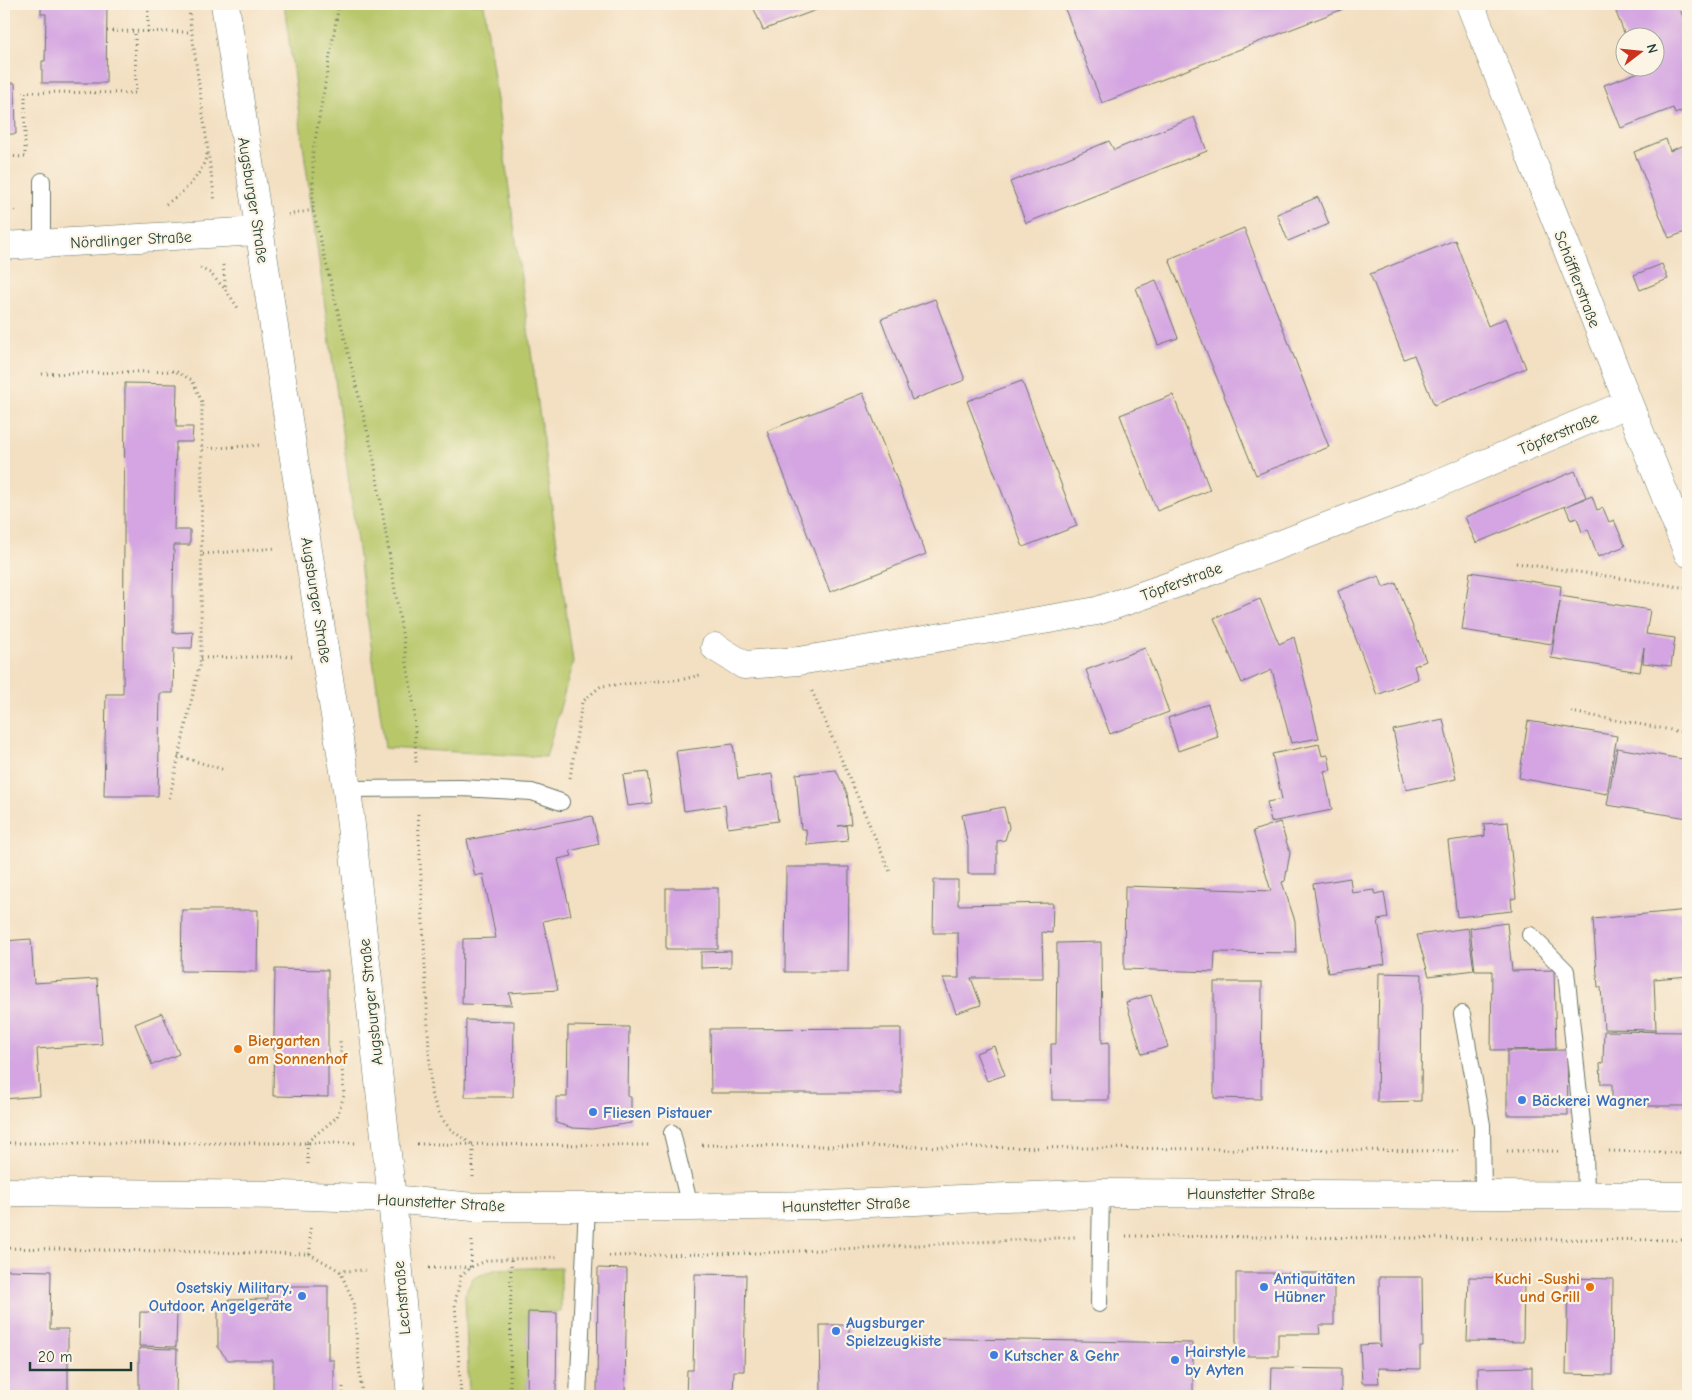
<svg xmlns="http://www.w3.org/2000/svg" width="1692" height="1400" viewBox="0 0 1692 1400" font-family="'Comic Neue',sans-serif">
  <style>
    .green { fill: #b8c76a; stroke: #6c824f }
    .building { fill: #d4a5e2 }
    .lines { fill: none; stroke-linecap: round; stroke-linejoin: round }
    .service-casing { stroke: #697665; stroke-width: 18 }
    .minor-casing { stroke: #697665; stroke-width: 29 }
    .tertiary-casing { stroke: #697665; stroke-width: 29 }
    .secondary-casing { stroke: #697665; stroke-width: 29 }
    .path { stroke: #697665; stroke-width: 3; stroke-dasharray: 1 4; stroke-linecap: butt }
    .service { stroke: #fff; stroke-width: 16 }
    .minor { stroke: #fff; stroke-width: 28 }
    .tertiary { stroke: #fff; stroke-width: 28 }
    .secondary { stroke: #fff; stroke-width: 28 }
    .food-dot { fill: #e8710a; stroke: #fcf5e5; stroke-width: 2 }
    .shop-dot { fill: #3f7fe0; stroke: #fcf5e5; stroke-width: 2 }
    .labels { text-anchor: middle; stroke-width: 4.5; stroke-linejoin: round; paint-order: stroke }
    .street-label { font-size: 16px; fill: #1f3d34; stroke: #fcf5e5 }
    .food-label { font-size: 16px; font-weight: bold; fill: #c56008; stroke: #fcf5e5; text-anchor: start }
    .shop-label { font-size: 16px; font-weight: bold; fill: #366cbe; stroke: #fcf5e5; text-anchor: start }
  </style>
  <rect width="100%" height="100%" fill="#fcf5e5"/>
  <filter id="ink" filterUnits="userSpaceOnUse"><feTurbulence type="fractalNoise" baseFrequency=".02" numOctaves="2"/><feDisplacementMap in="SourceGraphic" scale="10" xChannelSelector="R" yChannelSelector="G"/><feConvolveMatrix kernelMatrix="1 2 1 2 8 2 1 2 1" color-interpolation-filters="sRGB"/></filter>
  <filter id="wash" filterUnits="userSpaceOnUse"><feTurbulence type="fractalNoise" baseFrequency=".0096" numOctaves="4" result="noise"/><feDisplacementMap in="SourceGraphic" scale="20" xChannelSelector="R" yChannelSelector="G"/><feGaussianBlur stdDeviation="1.12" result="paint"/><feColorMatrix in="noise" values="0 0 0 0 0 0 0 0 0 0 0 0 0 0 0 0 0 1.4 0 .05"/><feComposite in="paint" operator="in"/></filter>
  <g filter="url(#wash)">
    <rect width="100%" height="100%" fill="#f3dfc1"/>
    <!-- green -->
    <g class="green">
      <polygon points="284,4 484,4 573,662 546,757 385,748"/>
      <polygon points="561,1267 561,1312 528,1312 527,1396 469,1396 465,1294 473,1278 497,1269"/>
    </g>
    <g id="blocks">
      <!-- building -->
      <g class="building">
        <polygon points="41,4 107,4 106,83 42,83 42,61 45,61 46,14 41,14"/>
        <polygon points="752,4 832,4 763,30"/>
        <polygon points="1063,4 1356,4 1102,103"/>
        <polygon points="1613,4 1678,4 1688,30 1688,59 1683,61 1688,74 1688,108 1675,114 1673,108 1621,128 1604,85 1639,72 1638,68 1654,68 1654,38 1626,38"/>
        <polygon points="4,83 15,83 16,134 4,134"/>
        <polygon points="1194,117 1207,151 1026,223 1010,182 1109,141 1114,150"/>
        <polygon points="1666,139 1670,151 1688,143 1688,231 1669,238 1634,152"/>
        <polygon points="1318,197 1329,224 1288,241 1277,214"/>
        <polygon points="1244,228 1329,447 1256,475 1169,259"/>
        <polygon points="1455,240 1488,326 1506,318 1526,368 1434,405 1414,355 1404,359 1370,274"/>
        <polygon points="1662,264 1668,279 1640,290 1634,275"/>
        <polygon points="1156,280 1178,338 1158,345 1136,288"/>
        <polygon points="935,299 965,380 912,400 881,319"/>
        <polygon points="1022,381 1077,526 1023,547 967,401"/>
        <polygon points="125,383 177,384 176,427 193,427 192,442 176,442 174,530 190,530 190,545 174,545 173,589 173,633 193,632 192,648 174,648 173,693 160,693 158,796 104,796 106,694 123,694"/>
        <polygon points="863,393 926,554 830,592 767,431"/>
        <polygon points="1173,395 1210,490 1157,511 1120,415"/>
        <polygon points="1575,471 1586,497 1567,506 1592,496 1597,510 1603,508 1609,522 1614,520 1625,546 1598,557 1588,529 1582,532 1577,518 1571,520 1565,506 1476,543 1465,517"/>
        <polygon points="1470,572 1561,586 1560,596 1650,610 1646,634 1675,638 1671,666 1643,663 1644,647 1640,672 1551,658 1560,601 1552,644 1462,630"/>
        <polygon points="1379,576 1383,587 1396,583 1426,661 1414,666 1418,679 1377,695 1338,591"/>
        <polygon points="1260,599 1279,644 1294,637 1319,738 1291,743 1272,670 1242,683 1214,618"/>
        <polygon points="1145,648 1169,712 1110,734 1086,670"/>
        <polygon points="1208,704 1218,737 1178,751 1168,718"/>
        <polygon points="1443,719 1456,779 1406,790 1393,730"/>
        <polygon points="1528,721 1617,736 1607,794 1519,778"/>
        <polygon points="733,744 738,779 772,774 778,821 728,828 725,805 684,811 676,751"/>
        <polygon points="1319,744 1322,756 1328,755 1331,770 1324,771 1332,810 1271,822 1267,802 1282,799 1272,754"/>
        <polygon points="1617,748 1688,760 1688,818 1607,805"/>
        <polygon points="836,770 847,793 851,824 838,826 846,825 848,841 807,845 806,829 801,829 796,774"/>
        <polygon points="647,772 652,803 628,806 623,775"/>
        <polygon points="1004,807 1009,827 1005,840 997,841 997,874 968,874 968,846 962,815"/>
        <polygon points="592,816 599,844 570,851 572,856 558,859 571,915 543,921 558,990 509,993 512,1005 462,1004 463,939 496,938 483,874 475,876 467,840"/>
        <polygon points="1280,822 1290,853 1285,881 1282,882 1295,921 1296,953 1215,952 1214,972 1124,969 1125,886 1271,891 1253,831"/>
        <polygon points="1508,822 1516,898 1511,899 1512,911 1457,917 1448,841 1485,836 1484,824"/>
        <polygon points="786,867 849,867 848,972 785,972"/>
        <polygon points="1350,878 1352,893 1374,890 1375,894 1384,892 1388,918 1378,920 1385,964 1328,973 1313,884"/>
        <polygon points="934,880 958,880 958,905 1053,903 1052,933 1042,932 1043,978 971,978 981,1005 956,1013 943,978 959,978 958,933 933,933"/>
        <rect x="666" y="888" width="52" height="61"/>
        <polygon points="182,910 258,910 257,972 181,971"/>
        <polygon points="1688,910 1688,976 1654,979 1656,1030 1604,1029 1601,987 1598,987 1593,919"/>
        <polygon points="1507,923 1512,971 1554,970 1556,1049 1491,1050 1492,971 1475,971 1470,928"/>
        <polygon points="1468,928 1474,970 1429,976 1417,935"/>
        <polygon points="31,939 34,983 97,979 102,1044 37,1049 40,1096 4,1099 4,941"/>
        <polygon points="1101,942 1102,1043 1109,1042 1109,1100 1052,1100 1051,1044 1056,1044 1057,943"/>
        <polygon points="731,951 731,967 701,968 701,952"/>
        <polygon points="275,969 328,970 328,1097 273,1096"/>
        <polygon points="1379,973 1422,974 1421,1101 1377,1102"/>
        <polygon points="1214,982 1262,982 1261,1099 1214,1098"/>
        <polygon points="1151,995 1168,1047 1142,1054 1126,1002"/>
        <polygon points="162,1013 179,1054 152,1065 135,1024"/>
        <polygon points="466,1020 514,1021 513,1097 465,1097"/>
        <polygon points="568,1026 629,1027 628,1097 631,1097 631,1123 592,1129 573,1128 556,1123 556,1097 567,1097"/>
        <polygon points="901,1028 901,1093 711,1093 710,1029"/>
        <polygon points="1604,1031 1688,1032 1688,1106 1648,1106 1648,1102 1612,1101 1612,1084 1601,1084 1600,1064 1603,1063"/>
        <polygon points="994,1046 1005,1075 987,1081 976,1053"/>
        <polygon points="1567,1050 1568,1115 1507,1115 1507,1051"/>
        <polygon points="598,1268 627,1269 625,1396 597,1396"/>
        <polygon points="5,1270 51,1271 50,1329 68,1329 68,1396 4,1396"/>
        <polygon points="1236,1273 1334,1273 1334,1325 1319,1325 1320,1334 1278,1334 1278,1356 1236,1356"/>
        <polygon points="695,1274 746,1275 744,1371 734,1371 733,1396 686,1396 687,1370 693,1370"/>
        <polygon points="1379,1277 1422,1277 1423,1347 1420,1347 1420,1369 1378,1368 1379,1383 1362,1383 1360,1345 1377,1344 1380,1347"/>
        <polygon points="1469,1277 1524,1278 1523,1342 1467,1341"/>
        <polygon points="1568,1278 1613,1279 1612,1375 1566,1374"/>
        <polygon points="268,1286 328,1286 328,1360 334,1360 334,1396 273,1396 273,1360 228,1360 218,1348 218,1311 229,1300 268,1299"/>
        <polygon points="140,1312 177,1313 176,1347 139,1346"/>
        <polygon points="528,1312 557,1313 556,1396 527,1396"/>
        <polygon points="820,1325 849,1325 849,1337 1193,1343 1193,1396 821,1396"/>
        <polygon points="139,1348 177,1349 176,1393 139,1393"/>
        <polygon points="1532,1367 1532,1396 1478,1396 1478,1368"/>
        <polygon points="1272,1368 1341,1369 1341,1396 1271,1396"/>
      </g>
    </g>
  </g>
  <g filter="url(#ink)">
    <use href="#blocks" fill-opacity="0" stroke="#697665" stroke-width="1"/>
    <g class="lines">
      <!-- service casing -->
      <g class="service-casing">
        <g id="service">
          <polyline points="42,181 42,244"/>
          <polyline points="347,789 461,788 532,792 561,802"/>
          <polyline points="1530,935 1566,971 1585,1151 1586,1195"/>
          <polyline points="1462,1014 1482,1125 1483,1195"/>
          <polyline points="672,1133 690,1207"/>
          <polyline points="1099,1304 1101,1193"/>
          <polyline points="578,1396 587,1205"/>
        </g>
      </g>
      <!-- minor casing -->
      <g class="minor-casing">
        <g id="minor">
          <polyline points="1470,4 1688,553"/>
          <polyline points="4,246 258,231"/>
          <polyline points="715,647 744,665 799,661 1097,611 1193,578 1422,490 1627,404"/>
        </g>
      </g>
      <!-- tertiary casing -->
      <g class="tertiary-casing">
        <polyline id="tertiary" points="4,1192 283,1195 392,1199 347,789 307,544 225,4"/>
      </g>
      <!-- secondary casing -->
      <g class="secondary-casing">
        <polyline id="secondary" points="411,1396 392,1199 473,1207 690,1207 824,1205 1101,1193 1688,1196"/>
      </g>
      <!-- path -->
      <g class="path">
        <polyline points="188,4 215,202"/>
        <polyline points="339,4 313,152 313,210 373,454 414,707 416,763"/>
        <polyline points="107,31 192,32"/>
        <polyline points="148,32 148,4"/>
        <polyline points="4,156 25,157 25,92 136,93 135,31"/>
        <path d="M 166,204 C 184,193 202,175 207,154"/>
        <polyline points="4,210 17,210"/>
        <polyline points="288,215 313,210"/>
        <polyline points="223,265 226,290 238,308"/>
        <polyline points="200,268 210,273 225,289"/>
        <polyline points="42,374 175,371 192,380 202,402 201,658 169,800"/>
        <polyline points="203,449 260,445"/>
        <polyline points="203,554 277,548"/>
        <polyline points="1516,563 1688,588"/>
        <polyline points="201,658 293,656"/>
        <polyline points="812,691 890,872"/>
        <polyline points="1571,712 1688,733"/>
        <polyline points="178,756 225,770"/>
        <polyline points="570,778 582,702 601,686 684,679 700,675"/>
        <path d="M 418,814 L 431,1093 C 442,1124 446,1127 473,1145"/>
        <polyline points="307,1142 337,1117 344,1095 340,1041"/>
        <polyline points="4,1143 356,1143"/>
        <polyline points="307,1143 308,1164"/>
        <polyline points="417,1144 648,1145"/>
        <polyline points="702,1145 1458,1151"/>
        <polyline points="1507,1151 1561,1151"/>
        <polyline points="1609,1151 1688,1153"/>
        <polyline points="473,1177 473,1145"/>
        <polyline points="310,1228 310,1254"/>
        <polyline points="1126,1236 1688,1240"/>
        <polyline points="4,1248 310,1254 340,1271 368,1270"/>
        <polyline points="609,1256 760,1253 1075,1237"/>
        <polyline points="471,1267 472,1238"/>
        <polyline points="429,1268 470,1267"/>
        <polyline points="340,1271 353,1301 362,1396"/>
        <polyline points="343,1387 343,1396"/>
        <polyline points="461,1396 455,1303 461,1276 471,1267 489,1260 558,1257"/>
        <polyline points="510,1396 511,1258"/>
      </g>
      <!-- service -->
      <use href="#service" class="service"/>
      <!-- minor -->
      <use href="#minor" class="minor"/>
      <!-- tertiary -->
      <use href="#tertiary" class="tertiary"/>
      <!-- secondary -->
      <use href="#secondary" class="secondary"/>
    </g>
  </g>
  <!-- markers -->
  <g class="food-dot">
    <circle cx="238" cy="1049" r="5"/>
    <circle cx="1590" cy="1287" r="5"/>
  </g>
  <g class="shop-dot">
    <circle cx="1522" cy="1100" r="5"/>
    <circle cx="593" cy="1112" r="5"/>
    <circle cx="1264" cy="1287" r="5"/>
    <circle cx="302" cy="1296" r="5"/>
    <circle cx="836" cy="1331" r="5"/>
    <circle cx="994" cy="1355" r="5"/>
    <circle cx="1175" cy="1360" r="5"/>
  </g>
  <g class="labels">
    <!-- street labels -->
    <g class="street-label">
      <text transform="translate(254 200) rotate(81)" y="6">Augsburger Straße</text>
      <text transform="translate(131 239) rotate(-3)" y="6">Nördlinger Straße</text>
      <text transform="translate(1578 279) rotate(69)" y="6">Schäfflerstraße</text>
      <text transform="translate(1558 433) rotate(-23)" y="6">Töpferstraße</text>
      <text transform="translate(1181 581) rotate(-20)" y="6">Töpferstraße</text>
      <text transform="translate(317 600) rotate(81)" y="6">Augsburger Straße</text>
      <text transform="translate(370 1002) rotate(-96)" y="6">Augsburger Straße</text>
      <text x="1251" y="1199">Haunstetter Straße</text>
      <text transform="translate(441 1202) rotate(3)" y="6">Haunstetter Straße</text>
      <text transform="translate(846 1204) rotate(-2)" y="6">Haunstetter Straße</text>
      <text transform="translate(401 1298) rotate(-95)" y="6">Lechstraße</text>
    </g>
    <!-- food labels -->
    <g class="food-label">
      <text x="248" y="1046">Biergarten<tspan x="248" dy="18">am Sonnenhof</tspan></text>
      <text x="1580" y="1284" text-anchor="end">Kuchi -Sushi<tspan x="1580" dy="18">und Grill</tspan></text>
    </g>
    <!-- shop labels -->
    <g class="shop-label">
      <text x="1532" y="1106">Bäckerei Wagner</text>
      <text x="603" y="1118">Fliesen Pistauer</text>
      <text x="1274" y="1284">Antiquitäten<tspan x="1274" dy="18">Hübner</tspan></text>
      <text x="292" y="1293" text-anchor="end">Osetskiy Military,<tspan x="292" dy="18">Outdoor, Angelgeräte</tspan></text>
      <text x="846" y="1328">Augsburger<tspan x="846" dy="18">Spielzeugkiste</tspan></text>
      <text x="1185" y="1357">Hairstyle<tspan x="1185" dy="18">by Ayten</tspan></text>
      <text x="1004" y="1361">Kutscher &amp; Gehr</text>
    </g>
  </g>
  <!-- margin -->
  <rect width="1692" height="1400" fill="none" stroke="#fcf5e5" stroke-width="20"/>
  <!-- north arrow -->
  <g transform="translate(1640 52) rotate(74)"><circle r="24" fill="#fcf5e5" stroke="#a4ab9e"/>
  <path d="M0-4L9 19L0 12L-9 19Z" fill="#c8321e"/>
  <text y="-8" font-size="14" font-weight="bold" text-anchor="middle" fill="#1f3d34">N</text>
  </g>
  <!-- scale -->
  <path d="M30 1362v8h101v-8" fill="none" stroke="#1f3d34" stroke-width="2.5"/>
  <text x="38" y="1362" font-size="15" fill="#1f3d34" stroke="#fcf5e5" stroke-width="4" paint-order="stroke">20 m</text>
</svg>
